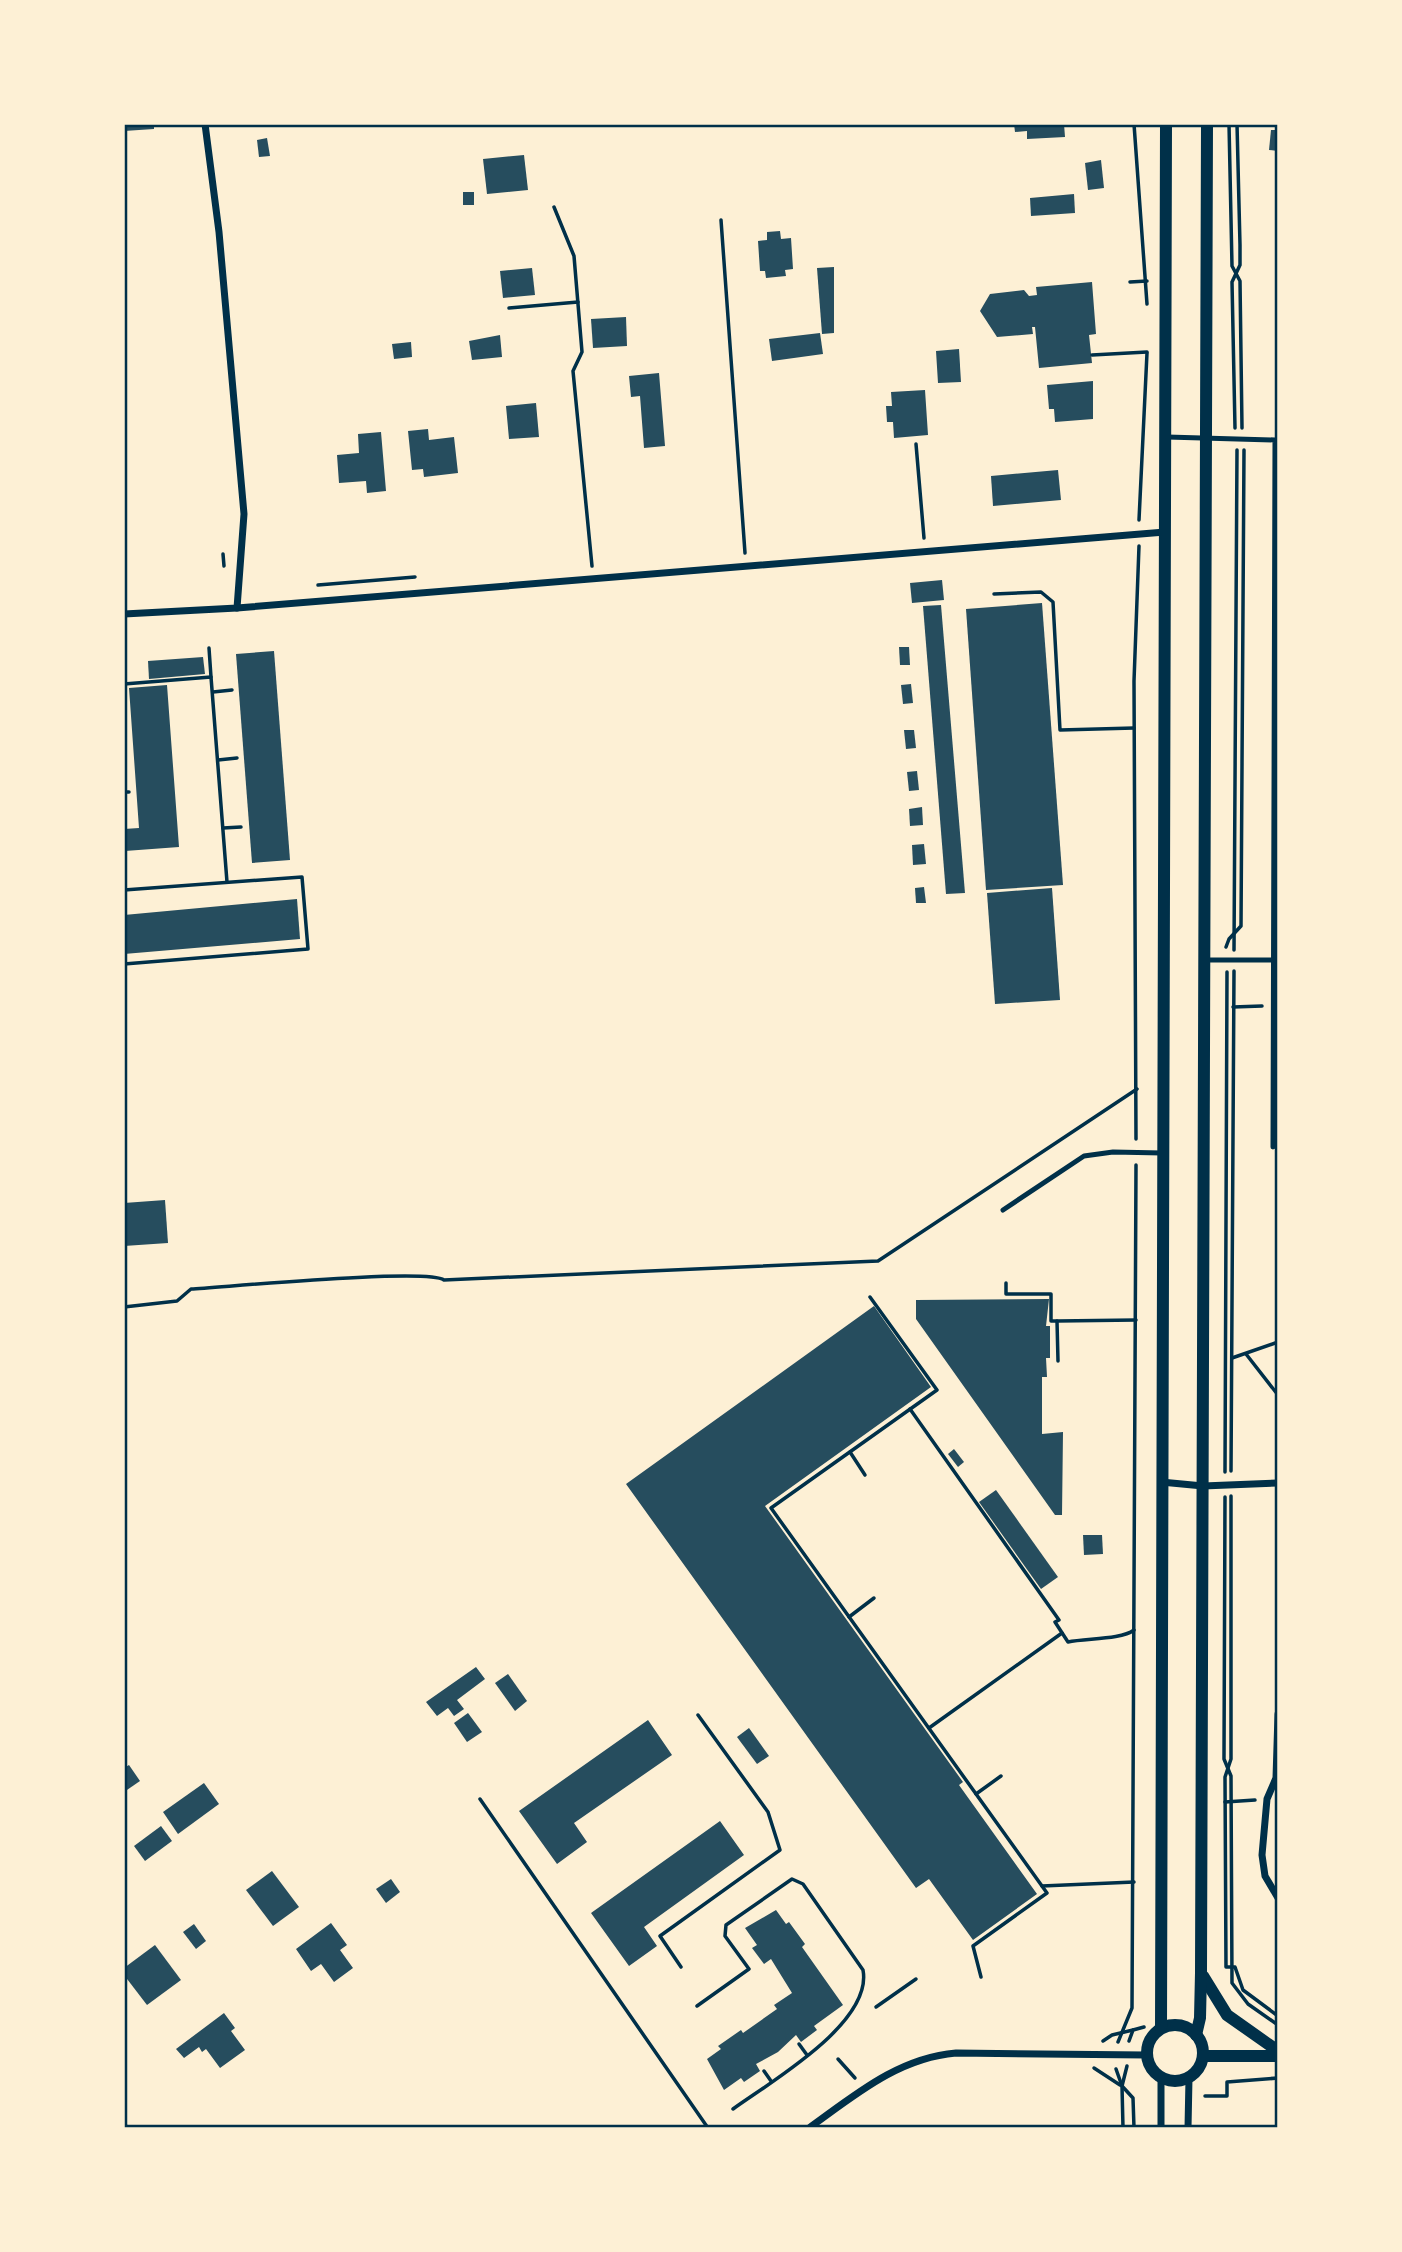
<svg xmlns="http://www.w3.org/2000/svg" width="1402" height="2252" viewBox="0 0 1402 2252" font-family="Rubik,sans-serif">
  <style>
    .building { fill: #264d5e }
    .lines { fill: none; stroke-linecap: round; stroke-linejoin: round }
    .path { stroke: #003049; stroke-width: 3.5 }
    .service { stroke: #003049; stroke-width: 5 }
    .minor { stroke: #003049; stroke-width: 7 }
    .tertiary { stroke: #003049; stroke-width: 12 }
    .neatline { fill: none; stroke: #003049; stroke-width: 2.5 }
  </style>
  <rect width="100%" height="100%" fill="#fdf0d5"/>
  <!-- building -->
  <g class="building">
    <polygon points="124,124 154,124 154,129 124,131"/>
    <polygon points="1014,124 1064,124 1065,137 1027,139 1027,131 1015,132"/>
    <polygon points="1271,130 1278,130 1278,151 1269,150"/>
    <polygon points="267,138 270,156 259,157 257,140"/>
    <polygon points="524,155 528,190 487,194 483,159"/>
    <polygon points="1101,160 1104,188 1088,190 1085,163"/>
    <rect x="463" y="192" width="11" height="13"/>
    <polygon points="1074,194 1075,213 1031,216 1030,198"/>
    <polygon points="780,231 781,239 791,238 793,269 785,270 786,276 766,278 765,271 760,271 758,241 767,240 767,232"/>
    <polygon points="834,267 834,333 822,334 817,268"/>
    <polygon points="532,268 535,295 503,298 500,271"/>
    <polygon points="1092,282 1096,334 1089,335 1092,363 1039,368 1035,327 1032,327 1033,334 997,337 980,311 990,294 1024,290 1029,296 1037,295 1036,287"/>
    <polygon points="626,317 627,346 593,348 591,319"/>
    <polygon points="820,333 823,354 772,361 769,339"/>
    <polygon points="500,335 502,357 472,360 469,341"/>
    <polygon points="411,342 412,357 394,359 392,344"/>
    <polygon points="959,349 961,382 938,383 936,351"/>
    <polygon points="659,373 665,446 644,448 640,396 631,397 629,376"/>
    <polygon points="1093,381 1093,419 1055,422 1054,409 1049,409 1047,385"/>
    <polygon points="925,390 928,435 894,438 893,422 887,422 886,406 892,406 891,392"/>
    <polygon points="536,403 539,437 509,439 506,406"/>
    <polygon points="428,429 429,440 454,437 458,473 424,477 423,469 412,470 408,431"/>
    <polygon points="381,432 386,491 367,493 366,481 339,483 337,455 359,453 358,434"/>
    <polygon points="1058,470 1061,500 993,506 991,476"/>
    <polygon points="942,580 944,600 912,603 910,583"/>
    <polygon points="1042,603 1063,885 986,890 966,609"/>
    <polygon points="941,605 965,893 946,894 923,606"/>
    <polygon points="899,647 909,647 910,665 900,665"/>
    <polygon points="274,651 290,860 252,863 236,654"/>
    <polygon points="203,657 205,674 149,679 148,661"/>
    <polygon points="911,684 913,703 903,704 901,685"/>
    <polygon points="167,685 179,847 125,851 124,829 139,828 129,688"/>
    <polygon points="904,730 914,730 916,748 906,749"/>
    <polygon points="917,771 919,790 909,791 907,772"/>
    <polygon points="922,807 923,825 910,826 909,809"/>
    <polygon points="924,844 926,864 913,865 912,845"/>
    <polygon points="924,887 926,903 916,903 915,888"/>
    <polygon points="1052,888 1060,1000 995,1004 987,893"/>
    <polygon points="297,899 300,939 124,954 124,915"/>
    <polygon points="165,1200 168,1243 124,1246 124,1203"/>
    <polygon points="1049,1299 1046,1326 1050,1326 1050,1358 1046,1358 1047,1377 1042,1377 1042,1434 1063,1432 1062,1515 1055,1515 916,1319 916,1300"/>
    <polygon points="874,1306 931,1387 765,1506 963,1782 959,1785 1037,1894 973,1940 929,1879 916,1888 626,1484"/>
    <polygon points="954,1449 964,1462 958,1467 948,1454"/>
    <polygon points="996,1490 1058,1577 1041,1589 979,1502"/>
    <polygon points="1083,1535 1102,1535 1103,1554 1084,1555"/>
    <polygon points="476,1667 485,1679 457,1700 464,1709 454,1716 448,1708 437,1716 426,1702"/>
    <polygon points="508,1674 527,1701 515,1711 495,1683"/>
    <polygon points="468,1713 482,1732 467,1742 454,1723"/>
    <polygon points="648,1720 672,1755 574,1823 587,1842 557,1864 519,1811"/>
    <polygon points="749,1728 769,1756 757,1764 737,1737"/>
    <polygon points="129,1765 140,1781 124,1792 124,1768"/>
    <polygon points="204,1783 219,1804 178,1834 163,1812"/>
    <polygon points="720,1821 744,1855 644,1927 657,1946 629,1966 591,1913"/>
    <polygon points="161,1826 172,1841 145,1861 134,1846"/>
    <polygon points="272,1871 299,1907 273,1926 246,1890"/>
    <polygon points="391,1879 400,1892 386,1903 376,1889"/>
    <polygon points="776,1910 786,1924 789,1922 805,1944 802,1947 843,2005 814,2026 817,2030 801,2042 796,2035 778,2052 756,2064 760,2071 744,2082 741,2078 724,2090 707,2059 721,2049 718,2046 741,2030 743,2033 777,2009 774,2005 792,1993 771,1959 764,1964 752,1948 757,1945 745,1928"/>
    <polygon points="331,1923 347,1945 340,1950 353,1968 334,1982 321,1964 311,1971 296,1949"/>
    <polygon points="194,1924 206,1941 196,1949 183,1932"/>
    <polygon points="155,1945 181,1980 147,2005 124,1975 124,1968"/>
    <polygon points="224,2013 235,2028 231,2031 245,2050 220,2068 206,2049 202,2052 199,2047 184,2058 176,2049"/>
  </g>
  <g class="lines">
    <!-- path -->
    <g class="path">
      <polyline points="1134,124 1147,304"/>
      <polyline points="1229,124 1232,266 1240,281 1242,428"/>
      <polyline points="554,207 574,256 582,352 573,371 592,566"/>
      <polyline points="721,220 745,553"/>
      <polyline points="1130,282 1147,281"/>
      <polyline points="509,308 578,302"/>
      <polyline points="1092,355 1147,352"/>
      <polyline points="1235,428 1232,282 1240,265 1240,245 1237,124"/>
      <polyline points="916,444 924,538"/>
      <polyline points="1139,520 1147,353"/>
      <polyline points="223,554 224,566"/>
      <polyline points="318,585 415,577"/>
      <polyline points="994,594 1041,592 1053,602 1060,730 1134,728"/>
      <polyline points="209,648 211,677"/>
      <polyline points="124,684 211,677 227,882"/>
      <polyline points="213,692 232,690"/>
      <polyline points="218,760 237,758"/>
      <polyline points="124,792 129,792"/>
      <polyline points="223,828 241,827"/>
      <polyline points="124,890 302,877 308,949 124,964"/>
      <polyline points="1226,947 1229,939 1241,926 1244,450"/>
      <polyline points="1234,950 1237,450"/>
      <polyline points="1233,1007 1262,1006"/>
      <polyline points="1136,1139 1134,681 1139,546"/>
      <polyline points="1006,1283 1006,1294 1051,1294 1051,1321 1057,1321"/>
      <polyline points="870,1297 937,1390 771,1508 1047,1893 973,1946 981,1977"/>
      <path d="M 124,1307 L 177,1301 L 191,1289 C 227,1287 427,1268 444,1280 L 878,1261 L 1137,1089"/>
      <polyline points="1246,1354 1278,1395"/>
      <polyline points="1232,1358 1278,1342"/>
      <polyline points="1058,1361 1057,1321 1136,1320"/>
      <path d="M 910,1409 L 1059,1620 L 1055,1622 L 1068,1642 C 1086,1638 1121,1640 1134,1630"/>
      <polyline points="850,1452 865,1475"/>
      <polyline points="1231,1471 1234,971"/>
      <polyline points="1225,1472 1227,972"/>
      <polyline points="1231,1496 1231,1759 1225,1777 1226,1967 1235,1967 1243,1990 1278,2016"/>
      <polyline points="1225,1497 1224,1759 1231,1776 1232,1983 1248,2004 1278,2025"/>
      <polyline points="849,1617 874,1598"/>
      <polyline points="929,1728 1062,1633"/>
      <polyline points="976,1794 1001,1776"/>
      <polyline points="480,1799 708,2128"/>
      <polyline points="1225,1802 1255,1800"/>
      <polyline points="1042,1886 1134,1882"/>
      <polyline points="681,1967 660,1936 780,1850 768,1812 698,1715"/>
      <path d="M 697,2006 L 749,1969 L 725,1936 L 726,1925 L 792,1879 L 803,1884 L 863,1970 C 873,2023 770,2082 733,2109"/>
      <polyline points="876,2007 916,1979"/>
      <polyline points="1103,2041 1112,2035 1133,2030"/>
      <polyline points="1129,2041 1133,2030 1144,2027"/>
      <polyline points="1118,2042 1132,2008 1136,1165"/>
      <polyline points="799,2044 807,2055"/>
      <polyline points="838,2059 855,2078"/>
      <polyline points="1094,2068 1120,2085"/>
      <polyline points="1116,2069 1122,2086 1133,2098 1134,2128"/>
      <polyline points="764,2071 771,2081"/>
      <polyline points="1205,2096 1227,2096 1227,2082 1278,2078"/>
      <polyline points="1123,2128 1122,2086 1127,2066"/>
    </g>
    <!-- service -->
    <g class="service">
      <polyline points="1167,437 1275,440 1273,1147"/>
      <polyline points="1204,960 1272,960"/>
      <polyline points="1003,1210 1084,1156 1113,1152 1162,1153"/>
    </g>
    <!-- minor -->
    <g class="minor">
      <polyline points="205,124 219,232 244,514 237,608"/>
      <polyline points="124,614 237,608 1165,532"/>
      <polyline points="1161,1482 1203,1486 1278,1483"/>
      <polyline points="1278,1714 1276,1778 1267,1799 1262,1855 1265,1876 1278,1898"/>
      <polyline points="1161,2079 1161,2128"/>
      <polyline points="124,2126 125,2128"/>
      <path d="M 809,2128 C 855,2095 898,2058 956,2053 L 1146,2055"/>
      <polyline points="1188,2128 1189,2078"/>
    </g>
    <!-- tertiary -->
    <g class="tertiary">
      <polyline points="1203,1976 1227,2015 1278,2051"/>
      <circle cx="1175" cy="2053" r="28"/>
      <polyline points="1161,2028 1166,124"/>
      <polyline points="1196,2035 1200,2018 1201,1973 1207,124"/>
      <polyline points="1203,2056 1278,2056"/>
    </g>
  </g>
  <!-- border -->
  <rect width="1402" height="2252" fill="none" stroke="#fdf0d5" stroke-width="252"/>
  <rect x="126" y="126" width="1150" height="2000" class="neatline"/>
</svg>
